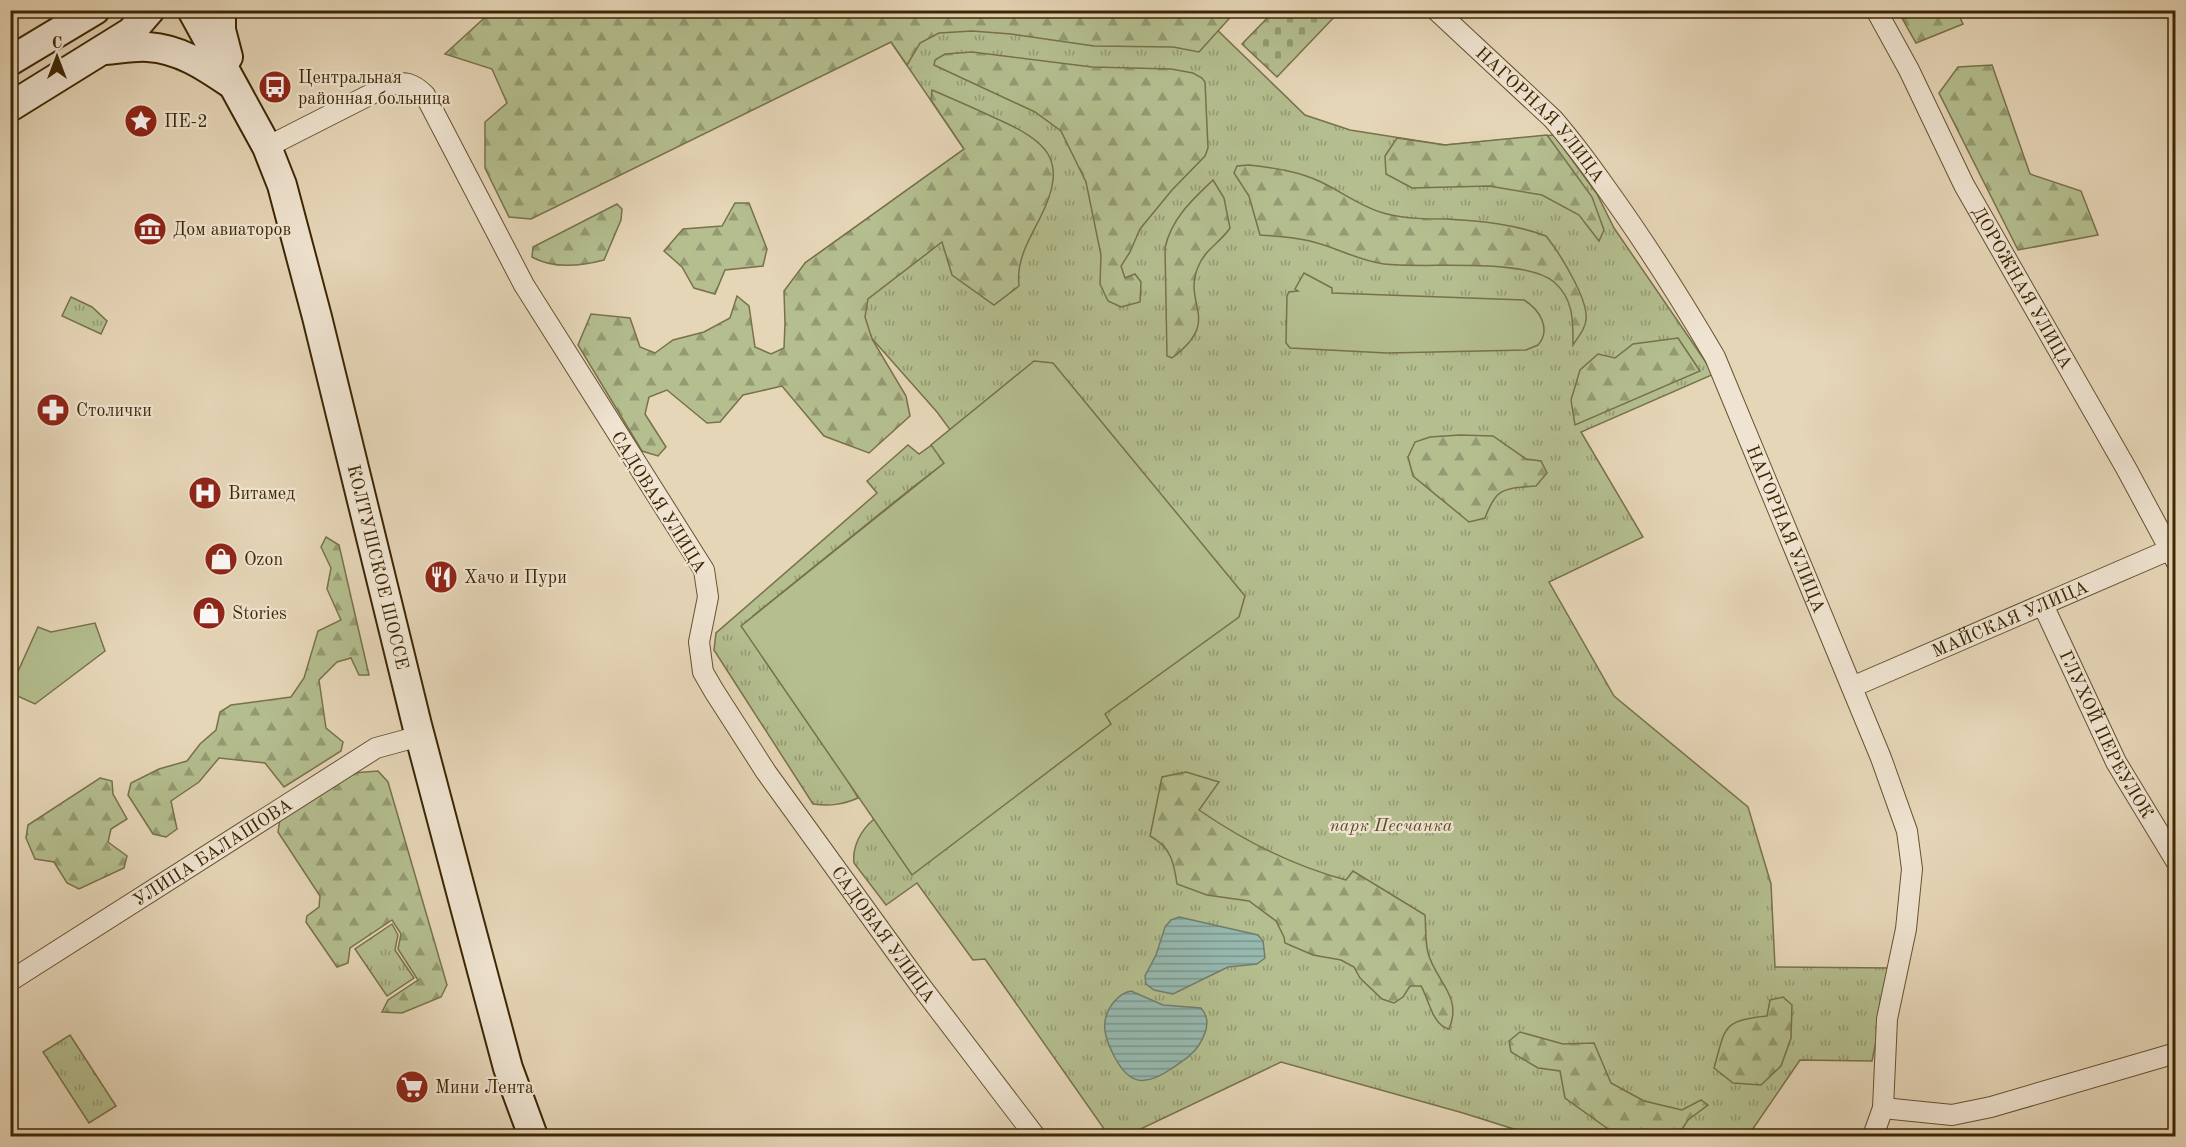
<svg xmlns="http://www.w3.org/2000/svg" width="2186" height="1147" viewBox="0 0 2186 1147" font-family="'Old Standard TT',serif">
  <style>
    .grass { fill: url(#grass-tufts); stroke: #787249; stroke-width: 1.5 }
    .forest { fill: url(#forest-firs); stroke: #787249; stroke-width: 1.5 }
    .cemetery { fill: url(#cemetery-stones); stroke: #787249; stroke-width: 1.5 }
    .garden { fill: #b4be8f; stroke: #787249; stroke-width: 1.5 }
    .water { fill: url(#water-rules); stroke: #727e6b; stroke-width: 1.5 }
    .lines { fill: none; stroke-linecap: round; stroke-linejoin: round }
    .minor-casing { stroke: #675230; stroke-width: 22 }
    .secondary-casing { stroke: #3d2603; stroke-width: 32 }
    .minor { stroke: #efe4d1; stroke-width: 20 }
    .secondary { stroke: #efe4d1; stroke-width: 28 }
    .labels { text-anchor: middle; stroke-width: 4.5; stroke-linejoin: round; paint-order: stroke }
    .poi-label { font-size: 18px; fill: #3d2603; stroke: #efe4d1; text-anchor: start }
    .street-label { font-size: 18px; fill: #3d2603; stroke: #efe4d1 }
    .park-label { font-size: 18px; font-style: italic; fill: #5b4c26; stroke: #efe4d1 }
  </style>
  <defs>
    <pattern id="grass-tufts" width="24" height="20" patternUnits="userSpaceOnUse" patternTransform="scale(1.5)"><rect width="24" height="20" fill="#b4be8f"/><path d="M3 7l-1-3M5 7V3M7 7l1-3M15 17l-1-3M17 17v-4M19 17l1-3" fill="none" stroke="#949a73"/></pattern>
    <pattern id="forest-firs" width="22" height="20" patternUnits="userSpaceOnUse" patternTransform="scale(1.5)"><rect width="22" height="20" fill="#b4be8f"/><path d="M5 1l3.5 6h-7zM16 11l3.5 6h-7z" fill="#949a73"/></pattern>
    <pattern id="cemetery-stones" width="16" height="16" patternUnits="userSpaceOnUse" patternTransform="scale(1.5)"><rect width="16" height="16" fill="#b4be8f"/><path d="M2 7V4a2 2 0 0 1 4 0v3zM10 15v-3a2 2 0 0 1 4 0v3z" fill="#949a73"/></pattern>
    <pattern id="water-rules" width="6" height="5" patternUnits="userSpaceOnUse" patternTransform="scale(1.5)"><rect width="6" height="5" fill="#96b9b0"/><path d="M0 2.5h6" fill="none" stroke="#7c968d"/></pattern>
  </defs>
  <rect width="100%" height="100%" fill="#e6d6b8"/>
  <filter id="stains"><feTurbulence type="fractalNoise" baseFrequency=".00333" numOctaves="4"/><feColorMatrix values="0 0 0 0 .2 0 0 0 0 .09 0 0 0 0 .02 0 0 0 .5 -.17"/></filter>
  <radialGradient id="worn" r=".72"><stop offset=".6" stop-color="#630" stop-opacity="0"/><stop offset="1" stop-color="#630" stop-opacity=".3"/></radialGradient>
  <!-- grass -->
  <g class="grass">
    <path d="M 936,11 L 1163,11 L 1212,25 L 1305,115 L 1350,130 L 1445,145 L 1554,135 L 1597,194 L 1614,228 L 1714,374 L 1581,432 L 1643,537 L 1549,582 L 1614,696 L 1748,807 L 1771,884 L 1775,967 L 1891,968 L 1872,1061 L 1800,1060 L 1748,1136 L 1536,1136 L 1463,1113 L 1281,1062 L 1126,1136 L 1109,1136 L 985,959 L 973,960 L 917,883 L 886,905 L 854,863 C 852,847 861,830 873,820 L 999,422 L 913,487 L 753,616 L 858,798 C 842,805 830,806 813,804 L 714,650 L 716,633 L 877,493 L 867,481 L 908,445 L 919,454 L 951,431 L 937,412 L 805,263 L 964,149 L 891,42 Z"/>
    <polygon points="71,297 92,307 107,321 101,334 62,316"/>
    <polygon points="392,924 398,935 395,950 414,978 387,996 355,949"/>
    <polygon points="70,1035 116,1106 89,1123 43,1052"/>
  </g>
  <!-- forest -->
  <g class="forest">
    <polygon points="1050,11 1236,11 1199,52 1173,47 1094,46 1011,34 972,31 939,33 920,43 907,65 891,42 531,219 509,217 485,168 485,122 507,103 492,69 445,54 492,11"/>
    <polygon points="1898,11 1957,11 1963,24 1916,43"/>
    <polygon points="972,52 1092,67 1171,69 1193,73 1202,78 1205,82 1208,148 1205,156 1172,190 1140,229 1130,252 1121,266 1125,278 1135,274 1141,282 1140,302 1121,307 1108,301 1100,284 1101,255 1086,182 1061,131 1035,112 934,65 935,60 945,54"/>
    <polygon points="1992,65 2030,174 2081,191 2098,235 2018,250 1939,93 1958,67"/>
    <path d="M 932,90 C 953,99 974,108 995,118 C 1047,141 1070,159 1040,218 C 1029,240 1016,260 1019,286 L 994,305 L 952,275 L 942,242 L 868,299 L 865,317 L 872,339 L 906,396 L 910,416 L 869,453 L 824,436 L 782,386 L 743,395 L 720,422 L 707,423 L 667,390 L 649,397 L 645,414 L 666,447 L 658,456 L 642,451 L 578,345 L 591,314 L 630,318 L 640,347 L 655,353 L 673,340 L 704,332 L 730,318 L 737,296 L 749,306 L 755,347 L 771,354 L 784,348 L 785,323 L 784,291 L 805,263 L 964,149 L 931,100 Z"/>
    <polygon points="1547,135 1592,197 1604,230 1599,241 1579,215 1542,195 1489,186 1412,188 1386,174 1385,156 1397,138 1445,145"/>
    <path d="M 1249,165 C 1274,168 1298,171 1321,182 C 1342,192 1363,208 1387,214 C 1407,219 1427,219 1447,219 C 1481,221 1514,224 1546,236 C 1559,252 1589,300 1586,320 C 1585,330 1578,337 1573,345 C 1573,322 1574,299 1554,282 C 1525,257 1425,269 1384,264 C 1356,260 1336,247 1310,241 C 1294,237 1277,236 1260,235 L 1249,196 L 1234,173 L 1237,166 Z"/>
    <path d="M 1213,180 L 1224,198 L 1230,228 C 1220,243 1205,249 1198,267 C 1182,305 1223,320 1172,358 L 1167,356 L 1165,248 C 1171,219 1192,200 1213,180 Z"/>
    <polygon points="735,203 749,203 767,249 763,266 725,270 715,294 694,288 682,267 664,251 683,229 722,226"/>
    <path d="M 617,204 L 622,209 L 621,220 L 604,260 C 581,266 553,269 532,257 L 533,247 Z"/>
    <polygon points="1678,338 1700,371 1575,425 1571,400 1580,370 1598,354 1615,358 1633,344"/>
    <path d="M 1460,435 L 1493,436 L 1526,459 L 1541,461 L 1547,473 L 1536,486 C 1504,489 1497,486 1485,518 L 1469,522 L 1413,476 L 1408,457 L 1415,442 L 1430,437 Z"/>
    <polygon points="326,537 339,545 369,675 359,675 351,658 337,662 319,680 326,728 343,742 341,751 284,787 265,763 219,758 199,782 171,801 177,829 166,837 153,834 128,795 131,783 159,769 187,761 200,744 216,730 220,712 231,705 291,697 304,678 318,631 341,620 327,589 331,568 321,547"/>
    <polygon points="378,771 388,782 447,985 441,997 402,1013 382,1012 388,1000 418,980 398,949 401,934 392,920 350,948 348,963 337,967 306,922 307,916 319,907 320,896 278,832 280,819 353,773"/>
    <path d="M 1186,772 L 1219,782 L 1199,810 C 1244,841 1294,866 1346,880 L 1353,871 L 1425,915 C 1426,927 1425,941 1428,953 C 1436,982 1463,996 1449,1029 C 1432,1025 1429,999 1421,986 L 1410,986 L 1403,997 L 1394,1003 L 1382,999 L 1360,978 L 1354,967 L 1341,960 L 1313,955 L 1285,943 L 1284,937 L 1276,921 L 1249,901 L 1207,895 L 1177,884 C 1174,863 1171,847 1150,836 L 1162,777 Z"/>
    <polygon points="100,778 112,781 113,794 127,819 111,829 108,842 127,856 124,868 79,889 67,883 54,862 35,859 26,838 28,825"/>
    <path d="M 1783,997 L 1792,1005 L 1791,1038 L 1781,1066 L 1761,1085 L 1733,1083 L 1714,1068 C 1726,1027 1721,1021 1767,1016 L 1770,1000 Z"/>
    <polygon points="1520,1032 1563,1044 1594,1043 1611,1083 1644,1101 1682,1110 1701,1100 1708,1105 1688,1120 1678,1135 1618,1136 1565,1098 1560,1071 1538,1068 1511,1052 1509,1041"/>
  </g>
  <!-- cemetery -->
  <polygon class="cemetery" points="1274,11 1340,11 1277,77 1242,44"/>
  <!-- garden -->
  <g class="garden">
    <path d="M 1304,273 L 1332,288 L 1332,293 L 1524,300 C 1539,309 1552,329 1538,345 L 1526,350 L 1387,353 L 1290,348 L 1286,343 L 1287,296 L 1289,292 L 1298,291 L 1295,289 Z"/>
    <polygon points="1034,361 1053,363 1245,596 1239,617 1105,714 1111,724 912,875 741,626 944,463 931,445"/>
    <polygon points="95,623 105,651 35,704 11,693 11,687 38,627 51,632"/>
  </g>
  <!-- water -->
  <g class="water">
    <polygon points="1179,917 1258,935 1263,941 1265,958 1257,964 1228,967 1173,994 1154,990 1146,984 1145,976 1156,955 1165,927 1171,920"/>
    <path d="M 1131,991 L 1163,1005 L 1201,1008 C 1212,1020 1206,1034 1199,1045 C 1192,1056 1181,1062 1171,1069 C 1143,1088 1128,1084 1113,1054 C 1104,1036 1100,1020 1113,1003 C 1118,997 1123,992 1131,991 Z"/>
  </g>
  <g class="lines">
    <!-- minor casing -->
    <g class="minor-casing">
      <g id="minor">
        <path id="s1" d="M 1436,10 L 1553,119 C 1572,141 1589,164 1606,188 C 1645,242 1681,299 1715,357 L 1881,758 L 1907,831 L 1912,869 L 1906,929 L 1887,1019 L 1883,1108 L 1873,1136"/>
        <path id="s2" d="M 1876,10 L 1909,70 L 1964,185 L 2126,468 L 2176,561"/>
        <path id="s3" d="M 267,147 L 389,85 C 405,81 413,83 425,95 L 524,285 L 704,570 L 708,597 L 699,642 L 703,672 L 714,691 L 766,772 L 920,985 L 1035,1136"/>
        <path id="s4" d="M 2043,605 L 2116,762 L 2176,861"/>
        <path id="s5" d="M 1852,687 L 2169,550"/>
        <path id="s6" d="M 10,981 L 376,748 L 420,736"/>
        <polyline points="1883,1108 1952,1115 1991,1107 2176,1053"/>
      </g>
    </g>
    <!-- secondary casing -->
    <g class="secondary-casing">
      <g id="secondary">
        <path id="s7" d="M 192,10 L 267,147 L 282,185 L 317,317 L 417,725 L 464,903 L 508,1068 L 533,1136"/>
        <polyline points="221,10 221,30 228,57"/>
        <path d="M 105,50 C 119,49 134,46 148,47 C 180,49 205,66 230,83"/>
        <polyline points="10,61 95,10"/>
        <polyline points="10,107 131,32 150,10"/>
      </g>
    </g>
    <!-- minor -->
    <use href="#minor" class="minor"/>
    <!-- secondary -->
    <use href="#secondary" class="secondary"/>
  </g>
  <!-- icons -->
  <defs>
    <g id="bus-disc" transform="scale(1.725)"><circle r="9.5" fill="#8f2418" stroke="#efe4d1"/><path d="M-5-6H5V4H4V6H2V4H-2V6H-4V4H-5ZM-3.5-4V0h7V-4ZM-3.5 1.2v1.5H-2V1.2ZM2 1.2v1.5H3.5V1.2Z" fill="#fff"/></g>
    <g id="sight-disc" transform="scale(1.725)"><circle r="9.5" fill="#8f2418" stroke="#efe4d1"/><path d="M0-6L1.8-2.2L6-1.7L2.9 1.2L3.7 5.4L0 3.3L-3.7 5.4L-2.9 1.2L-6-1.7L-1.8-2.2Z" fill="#fff"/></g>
    <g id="museum-disc" transform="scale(1.725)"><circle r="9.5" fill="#8f2418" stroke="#efe4d1"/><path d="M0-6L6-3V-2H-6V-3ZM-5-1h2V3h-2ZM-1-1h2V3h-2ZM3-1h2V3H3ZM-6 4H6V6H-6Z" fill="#fff"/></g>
    <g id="pharmacy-disc" transform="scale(1.725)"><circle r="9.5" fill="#8f2418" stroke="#efe4d1"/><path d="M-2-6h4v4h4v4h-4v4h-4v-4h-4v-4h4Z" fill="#fff"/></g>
    <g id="hospital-disc" transform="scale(1.725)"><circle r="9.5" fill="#8f2418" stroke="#efe4d1"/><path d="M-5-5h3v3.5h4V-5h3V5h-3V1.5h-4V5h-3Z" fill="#fff"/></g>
    <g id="shop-disc" transform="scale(1.725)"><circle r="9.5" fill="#8f2418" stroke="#efe4d1"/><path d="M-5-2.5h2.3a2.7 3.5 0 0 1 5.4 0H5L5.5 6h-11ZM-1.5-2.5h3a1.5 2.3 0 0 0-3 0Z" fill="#fff"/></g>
    <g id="restaurant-disc" transform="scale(1.725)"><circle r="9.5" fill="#8f2418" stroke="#efe4d1"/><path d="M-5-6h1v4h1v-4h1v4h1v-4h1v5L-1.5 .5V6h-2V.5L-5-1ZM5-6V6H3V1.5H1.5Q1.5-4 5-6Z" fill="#fff"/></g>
    <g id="supermarket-disc" transform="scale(1.725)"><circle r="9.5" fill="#8f2418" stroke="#efe4d1"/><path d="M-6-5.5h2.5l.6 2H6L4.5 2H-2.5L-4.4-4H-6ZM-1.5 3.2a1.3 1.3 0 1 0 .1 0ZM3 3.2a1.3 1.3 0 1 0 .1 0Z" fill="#fff"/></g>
  </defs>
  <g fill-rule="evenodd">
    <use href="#bus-disc" x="275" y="87"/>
    <use href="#sight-disc" x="141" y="121"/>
    <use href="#museum-disc" x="150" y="229"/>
    <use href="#pharmacy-disc" x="53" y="410"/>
    <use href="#hospital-disc" x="205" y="493"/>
    <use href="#shop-disc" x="221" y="559"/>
    <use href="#restaurant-disc" x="441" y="577"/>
    <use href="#shop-disc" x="209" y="613"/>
    <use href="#supermarket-disc" x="412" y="1087"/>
  </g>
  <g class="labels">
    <!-- poi labels -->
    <g class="poi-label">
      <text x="298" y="83">Центральная<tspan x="298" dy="21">районная больница</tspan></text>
      <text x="164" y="127">ПЕ-2</text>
      <text x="173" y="235">Дом авиаторов</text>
      <text x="76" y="416">Столички</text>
      <text x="228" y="499">Витамед</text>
      <text x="244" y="565">Ozon</text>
      <text x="464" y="583">Хачо и Пури</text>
      <text x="232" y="619">Stories</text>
      <text x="435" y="1093">Мини Лента</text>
    </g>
    <!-- street labels -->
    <g class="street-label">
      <text dy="6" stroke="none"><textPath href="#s1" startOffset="148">НАГОРНАЯ УЛИЦА</textPath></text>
      <text dy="6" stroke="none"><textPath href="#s2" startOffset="314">ДОРОЖНАЯ УЛИЦА</textPath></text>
      <text transform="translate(659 502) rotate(58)" y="6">САДОВАЯ УЛИЦА</text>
      <text dy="6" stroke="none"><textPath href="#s1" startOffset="634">НАГОРНАЯ УЛИЦА</textPath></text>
      <text dy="6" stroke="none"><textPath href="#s7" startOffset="591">КОЛТУШСКОЕ ШОССЕ</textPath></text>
      <text dy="6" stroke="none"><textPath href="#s5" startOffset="172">МАЙСКАЯ УЛИЦА</textPath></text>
      <text dy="6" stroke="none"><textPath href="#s4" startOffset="144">ГЛУХОЙ ПЕРЕУЛОК</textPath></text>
      <text dy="6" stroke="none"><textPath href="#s6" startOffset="240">УЛИЦА БАЛАШОВА</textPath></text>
      <text dy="6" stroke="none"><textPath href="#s3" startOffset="1150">САДОВАЯ УЛИЦА</textPath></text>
    </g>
    <!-- park labels -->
    <g class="park-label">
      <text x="1391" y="831">парк Песчанка</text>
    </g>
  </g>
  <!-- margin -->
  <rect width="2186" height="1147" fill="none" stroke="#e6d6b8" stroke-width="36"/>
  <rect x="12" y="12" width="2162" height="1123" fill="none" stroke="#3d2603" stroke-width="3"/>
  <rect x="18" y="18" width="2150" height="1111" fill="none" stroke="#3d2603" stroke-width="1.5"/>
  <!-- north arrow -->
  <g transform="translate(57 57)" stroke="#efe4d1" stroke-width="4.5" paint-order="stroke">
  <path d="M0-4.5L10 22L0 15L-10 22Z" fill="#3d2603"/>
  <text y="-9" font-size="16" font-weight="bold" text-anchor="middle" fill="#3d2603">С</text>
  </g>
  <rect width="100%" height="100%" filter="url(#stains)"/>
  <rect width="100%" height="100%" fill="url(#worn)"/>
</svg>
